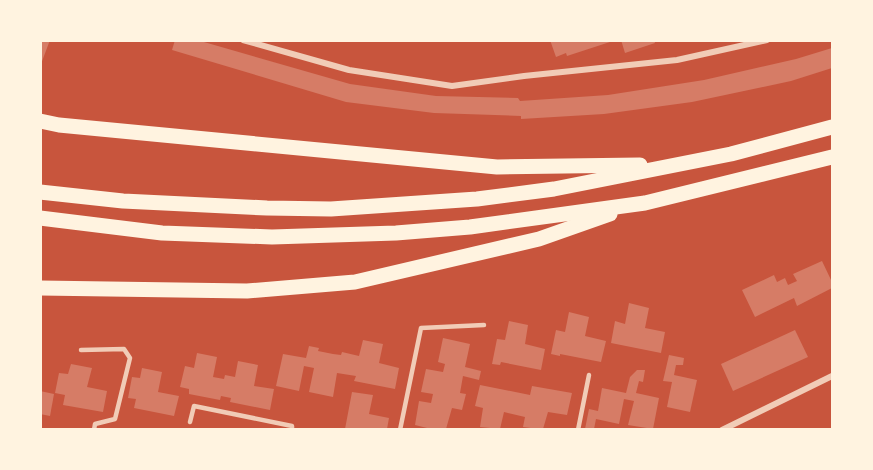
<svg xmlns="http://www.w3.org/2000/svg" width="873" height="470" viewBox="0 0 873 470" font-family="Karla,sans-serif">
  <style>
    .building { fill: #d67c66 }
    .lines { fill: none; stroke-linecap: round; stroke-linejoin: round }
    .service { stroke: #f1ccb7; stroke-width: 4.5 }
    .minor { stroke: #f1ccb7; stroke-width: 6 }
    .primary { stroke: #fff3e0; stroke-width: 15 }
  </style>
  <rect width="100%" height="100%" fill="#c8553d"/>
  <!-- building -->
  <g class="building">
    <polygon points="40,40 50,40 41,64 40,64"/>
    <polygon points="175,40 197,40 350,84 436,96 518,98 520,101 608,95 704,80 796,59 832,48 832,68 791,81 692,102 604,114 521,119 521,116 434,113 346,102 172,50"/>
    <polygon points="550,40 613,40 613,41 567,56 566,53 556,57"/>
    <polygon points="621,40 654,40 655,43 625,53"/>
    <polygon points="822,261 832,282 832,288 797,306 794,298 755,317 742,290 774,275 777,282 785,278 788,285 797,281 793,274"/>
    <polygon points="629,303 649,308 645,328 665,332 661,353 611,343 615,321 625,324"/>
    <polygon points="569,312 589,317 585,336 606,341 601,362 560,354 560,356 551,354 556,330 565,332"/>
    <polygon points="509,321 528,325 525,344 545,349 541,370 501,362 500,365 492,364 497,339 505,340"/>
    <polygon points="795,330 808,357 733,391 721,364"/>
    <polygon points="443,338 470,344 465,367 481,371 479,380 463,376 460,393 466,394 462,410 452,408 446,429 431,429 415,425 419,401 431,403 433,394 421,392 426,369 443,372 445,364 438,362"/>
    <polygon points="363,340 383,344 379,363 399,368 395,389 354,381 356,376 337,373 333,397 309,392 314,368 304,366 299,391 276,386 283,354 306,358 309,346 319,348 318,351 333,354 341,355 342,352 359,356"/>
    <polygon points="197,353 217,357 213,377 224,379 225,375 235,377 238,361 258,365 254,386 274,389 270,410 230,402 231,398 221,396 220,400 189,394 189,389 180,387 185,366 194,368"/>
    <polygon points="669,355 684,358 683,365 676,365 674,375 697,380 690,412 667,407 672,382 663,381"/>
    <polygon points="71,364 92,368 87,387 107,391 103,412 63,405 65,395 55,393 59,373 68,374"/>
    <polygon points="142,368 162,372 158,392 179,396 174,416 134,408 136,399 128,398 132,377 140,378"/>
    <polygon points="637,370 645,370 643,382 639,381 636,393 659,398 653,429 628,425 634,401 624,399 619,424 596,419 594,429 585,429 589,409 598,411 602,388 626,393 630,377"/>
    <polygon points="480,385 530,395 532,386 572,393 567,415 548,412 543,429 538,429 523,427 525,417 504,412 500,429 480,427 483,408 475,406"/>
    <polygon points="40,391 54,394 50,416 40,414"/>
    <polygon points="352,392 373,395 369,414 389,418 387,429 345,429"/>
  </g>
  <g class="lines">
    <!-- service -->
    <g class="service">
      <polyline points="81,350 124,349 130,358 115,419 95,424 94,430"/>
      <polyline points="190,422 194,406 292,426 292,430"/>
      <polyline points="400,430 421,328 484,325"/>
      <polyline points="578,430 589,375"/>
    </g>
    <!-- minor -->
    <g class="minor">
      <polyline points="243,40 349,70 452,86 524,76 677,60 767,40"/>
      <polyline points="722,430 832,376"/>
    </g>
    <!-- primary -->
    <g class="primary">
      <polyline points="40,121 59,125 497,167 640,165"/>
      <polyline points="40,192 123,201 267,208 331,209 477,199 554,189 731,154 832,127"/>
      <polyline points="40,218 162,233 272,237 396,233 470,227 645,203 832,157"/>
      <polyline points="40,288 247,291 355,282 539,239 610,214"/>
    </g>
  </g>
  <!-- border -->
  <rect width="873" height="470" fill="none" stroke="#fff3e0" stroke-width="84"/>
</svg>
